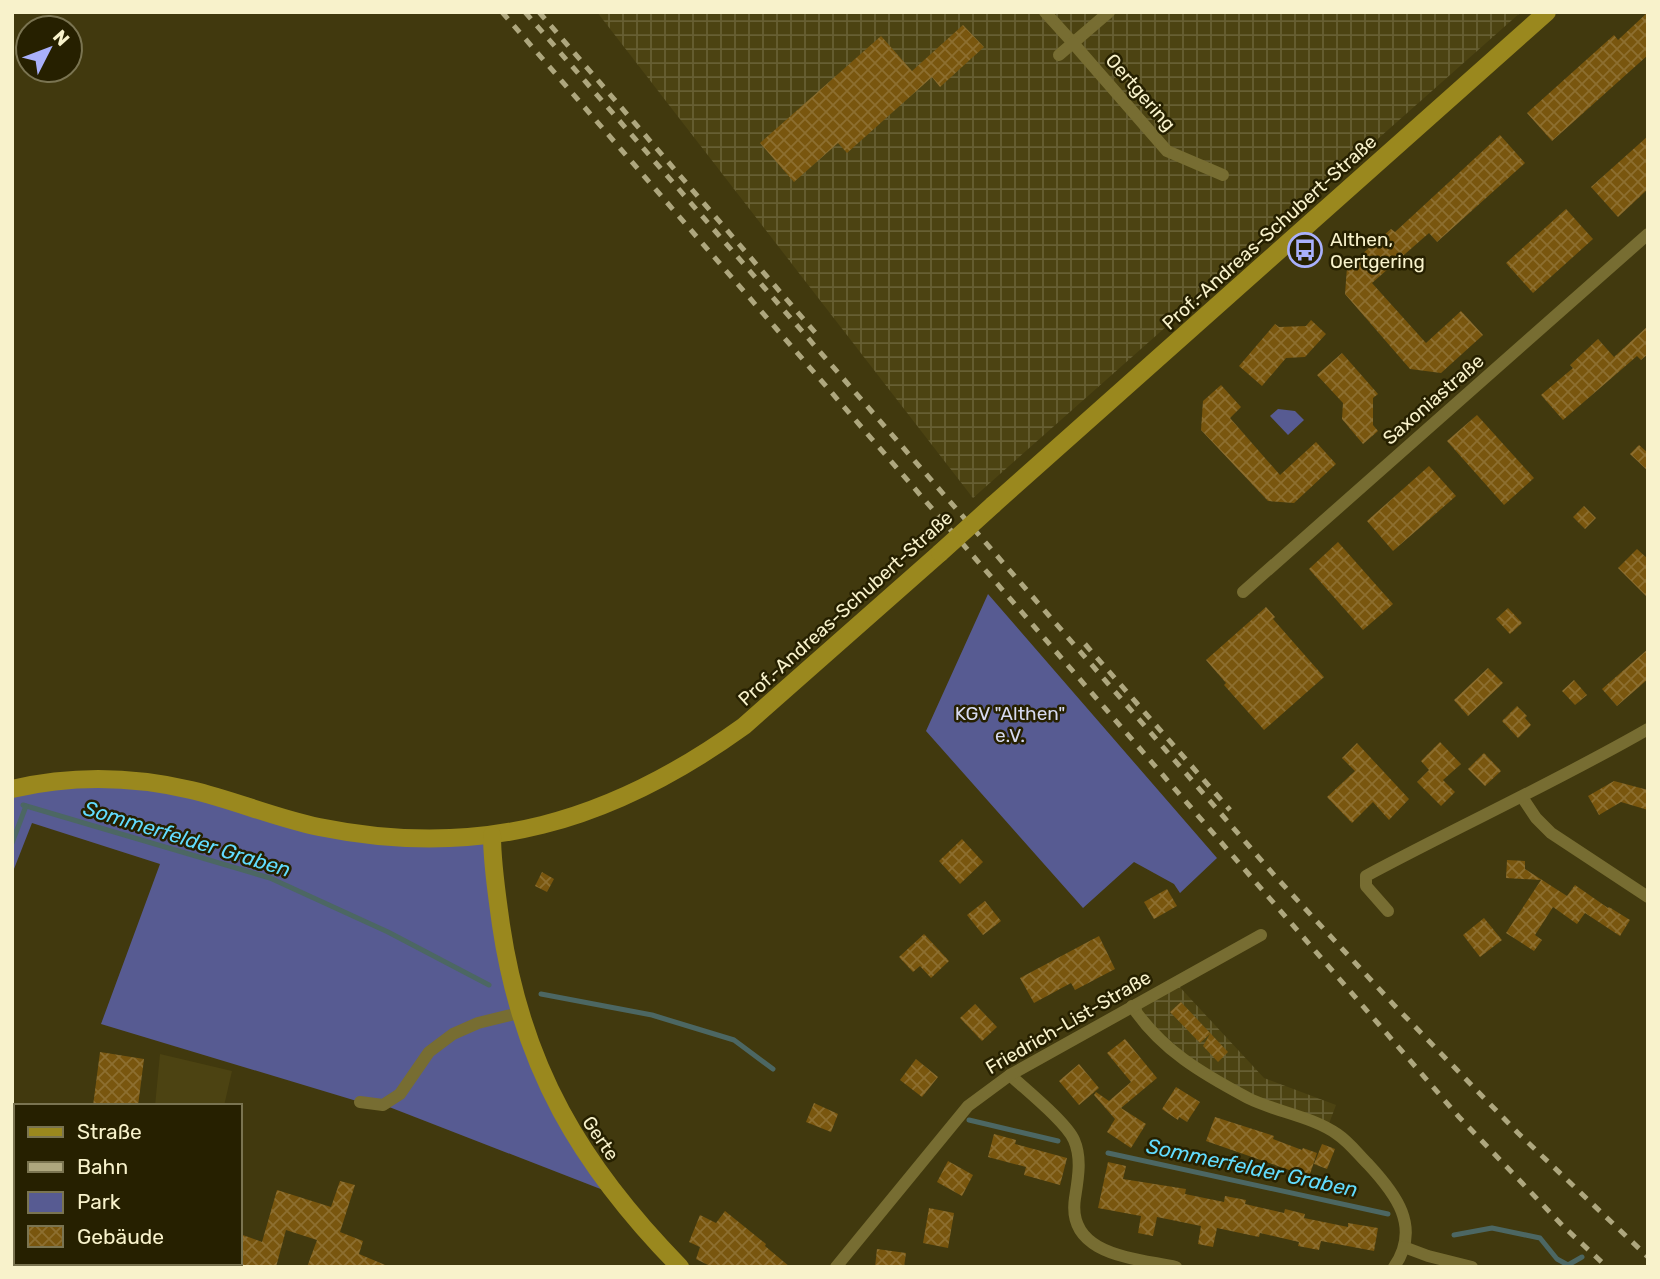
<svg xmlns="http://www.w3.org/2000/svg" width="1660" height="1279" viewBox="0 0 1660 1279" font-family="Rubik,sans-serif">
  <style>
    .built { fill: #4c4312 }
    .industrial { fill: url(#industrial-grid) }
    .green { fill: #575b92 }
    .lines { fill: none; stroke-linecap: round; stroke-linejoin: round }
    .stream { stroke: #4c6763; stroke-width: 5 }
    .building { fill: url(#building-cross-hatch) }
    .street { stroke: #776d32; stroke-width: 12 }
    .secondary { stroke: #9a881e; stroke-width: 18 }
    .rail { stroke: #aea77e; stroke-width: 5; stroke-dasharray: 9 9; stroke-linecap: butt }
    .secondary-bridge { stroke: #9a881e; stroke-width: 18 }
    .labels { text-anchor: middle; stroke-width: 5; stroke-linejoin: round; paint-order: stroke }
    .street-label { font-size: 19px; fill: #f8f2cb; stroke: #262000 }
    .poi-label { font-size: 19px; fill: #f8f2cb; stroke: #262000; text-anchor: start }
    .park-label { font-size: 19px; fill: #d7daf0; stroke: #262000 }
    .water-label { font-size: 21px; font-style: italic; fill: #62dcfe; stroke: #262000 }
  </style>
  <defs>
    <pattern id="industrial-grid" width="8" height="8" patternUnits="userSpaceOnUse" patternTransform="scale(1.75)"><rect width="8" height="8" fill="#4c4312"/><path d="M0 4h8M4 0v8" fill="none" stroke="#675f33"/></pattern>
    <pattern id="building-cross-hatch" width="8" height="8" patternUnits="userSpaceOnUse" patternTransform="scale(1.75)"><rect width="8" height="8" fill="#79560e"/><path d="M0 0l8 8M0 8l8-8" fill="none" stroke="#8d6f30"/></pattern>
  </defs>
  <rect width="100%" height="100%" fill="#41390e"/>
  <!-- built -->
  <polygon class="built" points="160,1054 232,1071 224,1106 155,1106"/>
  <!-- industrial -->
  <g class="industrial">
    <polygon points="597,12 1521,12 973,498"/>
    <polygon points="1176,983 1264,1078 1336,1105 1327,1129 1207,1073 1132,1006"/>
  </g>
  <!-- green -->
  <g class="green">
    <polygon points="1278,409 1295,411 1304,420 1288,435 1270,416"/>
    <polygon points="988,594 1217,858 1180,893 1174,884 1134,862 1083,908 926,731"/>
    <polygon points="146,781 317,826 492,835 492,860 541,1073 616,1195 384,1105 360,1102 101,1024 160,864 32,823 12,874 12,789"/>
  </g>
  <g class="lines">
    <!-- stream -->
    <g class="stream">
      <polyline points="23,805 270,878 388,932 489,985"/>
      <polyline points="12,843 26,806"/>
      <polyline points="541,994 652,1015 734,1040 773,1069"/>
      <polyline points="969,1120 1058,1141"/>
      <polyline points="1108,1153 1388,1214"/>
      <polyline points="1454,1235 1492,1228 1540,1238 1557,1259 1568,1265 1582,1257"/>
    </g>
  </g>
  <!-- building -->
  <g class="building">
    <polygon points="1648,12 1648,55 1552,141 1527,113 1614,35 1618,40"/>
    <polygon points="963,25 984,47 940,87 932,77 847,153 838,143 794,182 760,143 881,36 912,71"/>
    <polygon points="1500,135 1525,163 1437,242 1429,233 1372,283 1426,343 1461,311 1483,335 1441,373 1410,369 1345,294 1347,267 1391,229 1395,232"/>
    <polygon points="1648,136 1648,189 1618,217 1591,187"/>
    <polygon points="1566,209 1593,239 1533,293 1506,263"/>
    <polygon points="1311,320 1326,334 1305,357 1286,358 1262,386 1239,366 1275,324 1279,327 1306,326"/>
    <polygon points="1648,326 1648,354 1641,360 1637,356 1563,420 1541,395 1573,368 1570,365 1598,339 1614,357"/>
    <polygon points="1342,353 1378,394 1373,398 1373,425 1378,431 1363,444 1342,419 1343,403 1317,375"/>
    <polygon points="1221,385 1241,407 1230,418 1280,475 1316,442 1336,464 1294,503 1268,501 1201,430 1203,401"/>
    <polygon points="1477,415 1534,478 1504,505 1447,441"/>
    <polygon points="1639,445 1648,453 1648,471 1630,454"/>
    <polygon points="1429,466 1456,496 1393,551 1367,521"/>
    <polygon points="1584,506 1596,518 1585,529 1573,517"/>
    <polygon points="1338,542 1393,604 1363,630 1309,569"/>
    <polygon points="1637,549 1648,559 1648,598 1618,568"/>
    <polygon points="1266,607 1275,617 1273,619 1324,677 1264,730 1224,685 1226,683 1206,660"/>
    <polygon points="1508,608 1522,623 1510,634 1496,619"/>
    <polygon points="1648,649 1648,679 1617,706 1602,689"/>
    <polygon points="1488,668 1503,683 1468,716 1454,700"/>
    <polygon points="1574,680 1587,695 1575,705 1562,691"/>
    <polygon points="1517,706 1527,716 1525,718 1531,725 1518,738 1502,721"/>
    <polygon points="1440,742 1461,764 1443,780 1455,792 1441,806 1417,782 1429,770 1421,761"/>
    <polygon points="1357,743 1409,799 1389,820 1373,802 1352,823 1327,797 1355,771 1342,758"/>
    <polygon points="1484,753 1501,771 1485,786 1468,769"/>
    <polygon points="1614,781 1648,790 1648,810 1621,802 1599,815 1588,796"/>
    <polygon points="962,839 983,862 960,884 939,861"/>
    <polygon points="1507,860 1525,861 1525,869 1567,896 1575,885 1608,908 1609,907 1630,920 1620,936 1585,913 1577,924 1553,907 1535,935 1542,940 1534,951 1506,933 1541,880 1506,878"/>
    <polygon points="542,872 554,879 547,892 535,886"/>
    <polygon points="1167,889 1177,906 1154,919 1144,902"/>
    <polygon points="985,901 1001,921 983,935 967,915"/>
    <polygon points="1484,918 1502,940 1480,957 1463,935"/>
    <polygon points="924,934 949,961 931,978 920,966 913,972 899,957"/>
    <polygon points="1099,936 1115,969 1075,990 1071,983 1034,1003 1020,978"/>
    <polygon points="1181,1002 1228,1052 1218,1062 1203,1046 1210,1034 1200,1043 1170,1012"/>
    <polygon points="975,1004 997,1027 982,1041 960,1018"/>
    <polygon points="1125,1039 1157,1078 1121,1108 1146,1124 1131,1148 1107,1132 1115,1119 1094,1095 1096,1092 1109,1101 1131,1082 1107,1053"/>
    <polygon points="100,1052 144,1059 138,1106 93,1106"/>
    <polygon points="916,1059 938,1077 922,1097 900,1080"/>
    <polygon points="1079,1064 1099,1088 1079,1105 1059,1081"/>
    <polygon points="1176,1087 1200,1102 1187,1122 1179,1117 1178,1120 1162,1109"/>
    <polygon points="814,1103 838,1114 831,1132 806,1122"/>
    <polygon points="1215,1117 1274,1136 1273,1139 1302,1150 1303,1148 1317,1153 1309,1177 1206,1141"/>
    <polygon points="994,1134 1016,1140 1015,1144 1067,1158 1060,1185 1024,1175 1026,1167 988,1157"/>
    <polygon points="1322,1144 1335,1149 1327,1169 1314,1164"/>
    <polygon points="948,1161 973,1175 962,1196 937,1182"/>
    <polygon points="1108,1162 1126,1166 1123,1179 1186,1189 1185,1194 1224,1202 1225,1196 1246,1200 1245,1204 1284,1213 1285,1209 1305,1214 1304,1218 1348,1227 1348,1223 1378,1228 1374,1251 1321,1241 1319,1250 1298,1246 1299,1242 1260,1233 1259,1237 1217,1228 1213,1247 1198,1244 1201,1226 1157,1217 1153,1236 1138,1233 1141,1216 1098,1208"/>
    <polygon points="340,1181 355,1185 340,1232 363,1241 359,1254 390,1267 307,1267 317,1240 286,1230 276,1267 237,1267 240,1263 240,1234 262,1242 277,1190 331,1207"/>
    <polygon points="929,1208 954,1213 948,1248 923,1243"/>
    <polygon points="725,1211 766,1244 765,1246 790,1267 712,1267 696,1259 700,1247 689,1242 700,1215 716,1223"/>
    <polygon points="877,1249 906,1253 904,1267 875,1267"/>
  </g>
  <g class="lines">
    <!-- street -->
    <g class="street">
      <polyline points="1045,12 1073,43 1109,12"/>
      <polyline points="1059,55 1073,43 1167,151 1223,175"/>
      <polyline points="1243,592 1648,234"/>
      <polyline points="1522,797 1536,818 1551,833 1648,897"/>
      <path d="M 1388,911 L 1366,886 L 1366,876 C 1459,826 1556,782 1648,729"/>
      <path d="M 1132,1006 C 1161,1050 1203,1074 1248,1098 C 1276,1112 1311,1116 1337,1134 C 1349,1142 1358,1154 1368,1164 C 1395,1193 1422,1227 1394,1267"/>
      <path d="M 1010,1075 C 1026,1090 1066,1122 1074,1140 C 1082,1158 1078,1179 1075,1198 C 1066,1256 1136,1258 1176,1267"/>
      <polyline points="360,1102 383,1105 400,1094 429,1052 453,1034 478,1023 519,1013"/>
      <polyline points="1404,1247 1428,1256 1472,1267"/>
      <polyline points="836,1267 968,1106 1010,1075 1261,935"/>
    </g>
    <!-- secondary -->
    <g class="secondary">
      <polyline points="993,505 1547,12"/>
      <path d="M 12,789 C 72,775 131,776 191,790 C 234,800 275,818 319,827 C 481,860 611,822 744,726 L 940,553"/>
      <path d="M 492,835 C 492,865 497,895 501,925 C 522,1067 581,1166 680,1267"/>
    </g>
    <!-- rail -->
    <g class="rail">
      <polyline points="502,12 1459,1117 1564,1227 1607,1267"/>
      <polyline points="525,12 1275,876 1394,1005 1518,1133 1648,1257"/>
      <polyline points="539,12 819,337"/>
      <polyline points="1085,644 1230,810"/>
    </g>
    <!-- secondary-bridge -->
    <polyline class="secondary-bridge" points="940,553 993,505"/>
  </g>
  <!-- icons -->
  <defs>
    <g id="bus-ring" transform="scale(1.75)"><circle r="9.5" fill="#262000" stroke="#a9b0fc" stroke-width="1.5"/><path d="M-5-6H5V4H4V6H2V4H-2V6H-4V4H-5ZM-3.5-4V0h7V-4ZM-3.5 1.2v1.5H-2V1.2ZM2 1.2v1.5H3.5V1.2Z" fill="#a9b0fc"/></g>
  </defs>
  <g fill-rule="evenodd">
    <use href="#bus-ring" x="1305" y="250"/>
  </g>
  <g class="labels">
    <!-- street labels -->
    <g class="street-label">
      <text transform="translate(1141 92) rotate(49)" y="7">Oertgering</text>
      <text transform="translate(1269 232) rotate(-42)" y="7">Prof.-Andreas-Schubert-Straße</text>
      <text transform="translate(1433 399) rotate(-41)" y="7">Saxoniastraße</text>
      <text transform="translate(845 608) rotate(-42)" y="7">Prof.-Andreas-Schubert-Straße</text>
      <text transform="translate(1068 1022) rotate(-30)" y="7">Friedrich-List-Straße</text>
      <text transform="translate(601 1138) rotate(56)" y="7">Gerte</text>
    </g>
    <!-- poi labels -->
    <g class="poi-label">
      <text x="1330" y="246">Althen,<tspan x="1330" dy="22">Oertgering</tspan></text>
    </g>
    <!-- park labels -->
    <g class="park-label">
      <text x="1010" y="720">KGV "Althen"<tspan x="1010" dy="22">e.V.</tspan></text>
    </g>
    <!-- water labels -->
    <g class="water-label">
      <text transform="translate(187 839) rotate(17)" y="7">Sommerfelder Graben</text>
      <text transform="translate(1252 1168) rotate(12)" y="7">Sommerfelder Graben</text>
    </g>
  </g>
  <!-- border -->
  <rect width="1660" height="1279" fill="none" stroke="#f8f2cb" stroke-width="28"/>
  <!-- legend -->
  <rect x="14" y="1104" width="228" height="161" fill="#262000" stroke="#7a7451" stroke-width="2"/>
  <rect x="28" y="1127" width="35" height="10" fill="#9a881e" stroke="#7a7451" stroke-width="2"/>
  <text x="77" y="1139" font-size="21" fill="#f8f2cb">Straße</text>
  <rect x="28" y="1162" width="35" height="10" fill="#aea77e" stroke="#7a7451" stroke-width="2"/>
  <text x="77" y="1174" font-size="21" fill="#f8f2cb">Bahn</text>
  <rect x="28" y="1192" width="35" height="21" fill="#575b92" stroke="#7a7451" stroke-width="2"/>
  <text x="77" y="1209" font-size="21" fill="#f8f2cb">Park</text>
  <rect x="28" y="1226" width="35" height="21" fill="url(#building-cross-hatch)" stroke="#7a7451" stroke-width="2"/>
  <text x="77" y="1244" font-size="21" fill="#f8f2cb">Gebäude</text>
  <!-- north arrow -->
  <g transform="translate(49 49) rotate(48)"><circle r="33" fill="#262000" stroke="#7a7451" stroke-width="2"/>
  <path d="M0-5L12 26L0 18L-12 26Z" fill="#a9b0fc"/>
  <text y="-10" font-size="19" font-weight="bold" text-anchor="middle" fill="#f8f2cb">N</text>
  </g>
</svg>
